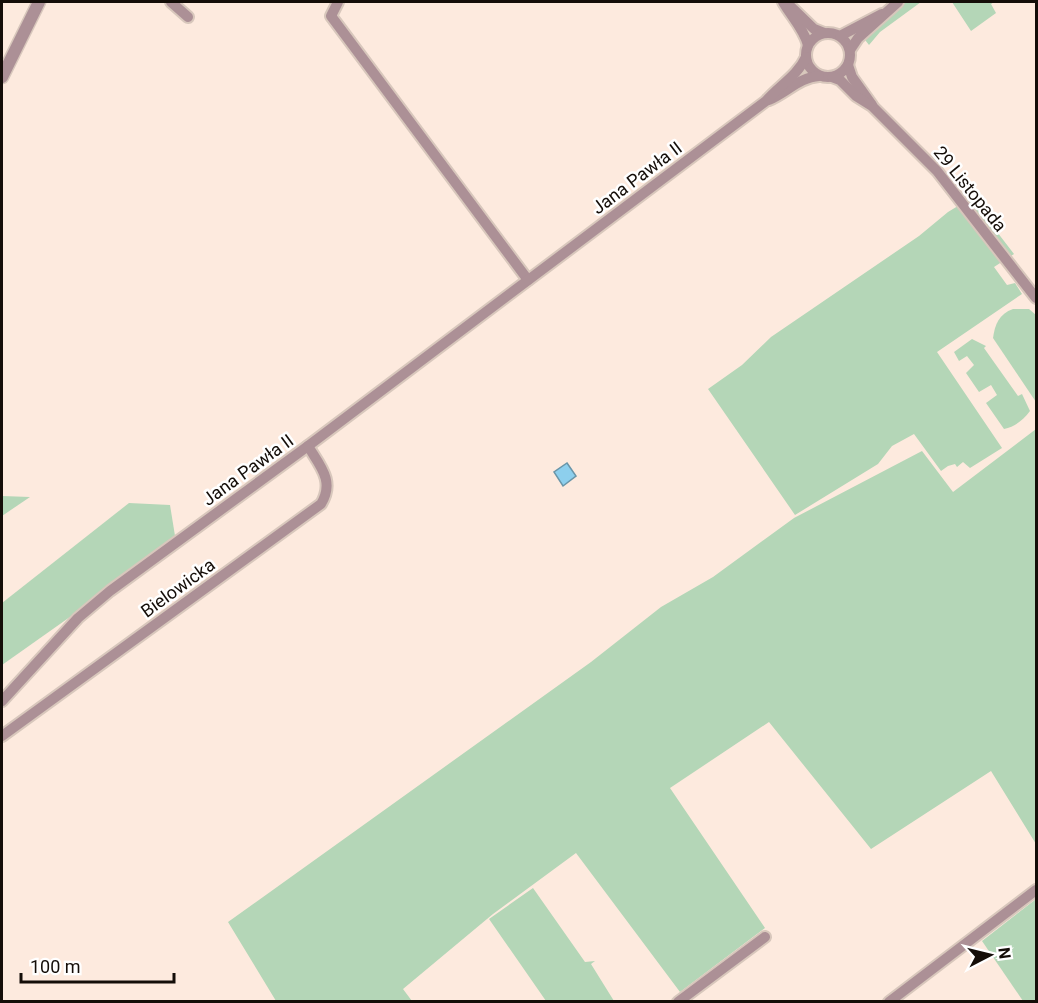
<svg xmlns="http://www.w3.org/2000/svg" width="1038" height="1003" viewBox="0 0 1038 1003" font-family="Roboto,sans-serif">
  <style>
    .green { fill: #b4d6b7 }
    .water { fill: #8dcfed; stroke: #6995a8; stroke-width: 1.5 }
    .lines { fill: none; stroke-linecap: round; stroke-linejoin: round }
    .minor-casing { stroke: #d8c7bc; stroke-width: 14 }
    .tertiary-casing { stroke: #d8c7bc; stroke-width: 15 }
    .minor { stroke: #ac9096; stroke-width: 10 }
    .tertiary { stroke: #ac9096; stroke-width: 12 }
    .labels { text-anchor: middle; stroke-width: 5; stroke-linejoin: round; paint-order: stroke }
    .street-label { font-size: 18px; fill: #140d08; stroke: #fff }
  </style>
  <rect width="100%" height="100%" fill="#fdeade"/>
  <!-- green -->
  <g class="green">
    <polygon points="906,2 921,2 880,32 869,45 862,36"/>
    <polygon points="952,2 994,2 991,4 996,13 971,31"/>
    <polygon points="971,198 1014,254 994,267 1007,285 1015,283 1022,294 937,352 1002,448 970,468 963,462 957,467 955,464 948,466 941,471 914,434 892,446 878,464 795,515 708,389 742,365 771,337 919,236 948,212"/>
    <path d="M 1013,309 L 1029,309 L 1036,315 L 1036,402 L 993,338 C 995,324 999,314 1013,309 Z"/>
    <path d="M 972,339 L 986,346 L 984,348 L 1018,396 L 1022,394 L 1030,411 C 1023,420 1015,427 1004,429 L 986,403 L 997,395 L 991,385 L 979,392 L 966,373 L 974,365 L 967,356 L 959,361 L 954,352 Z"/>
    <polygon points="1036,429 1036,844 991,771 871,849 769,722 670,788 765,928 680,992 576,853 493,914 403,989 412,1001 276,1001 228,922 591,662 661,607 713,577 794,518 922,451 953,492"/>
    <polygon points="2,496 30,497 2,516"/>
    <polygon points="129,503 170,505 176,542 2,665 2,603"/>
    <polygon points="533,888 585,962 595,961 591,964 614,1001 546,1001 489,919"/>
    <polygon points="1036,899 1036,1001 1023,1001 982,941"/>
  </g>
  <!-- water -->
  <polygon class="water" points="567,463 576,476 563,486 554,472"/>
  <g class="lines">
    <!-- minor casing -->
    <g class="minor-casing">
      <g id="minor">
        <polyline points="171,2 188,17"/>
        <polyline points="338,2 331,16 528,280"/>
        <path d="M 783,2 C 791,16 804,29 808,45"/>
        <polyline points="786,2 814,29 824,33"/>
        <circle cx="828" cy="55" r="22"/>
        <polyline points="840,36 882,14"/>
        <polyline points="850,50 858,38 898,2"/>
        <polyline points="848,65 852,77 872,105"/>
        <polyline points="832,77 840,80 856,96 872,106 937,171 1036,298"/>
        <path d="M 769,100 C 786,93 800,77 819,76"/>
        <path d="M 2,701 L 78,618 L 110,591 L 308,446 L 766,101 C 779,86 798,75 806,57"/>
        <path d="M 2,736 L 321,504 C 335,481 320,466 308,446"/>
        <polyline points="678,1002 765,937"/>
        <polyline points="889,1002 1036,890"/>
      </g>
    </g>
    <!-- tertiary casing -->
    <g class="tertiary-casing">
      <polyline id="tertiary" points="2,77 39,2"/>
    </g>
    <!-- minor -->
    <use href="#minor" class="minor"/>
    <!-- tertiary -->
    <use href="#tertiary" class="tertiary"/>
  </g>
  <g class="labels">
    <!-- street labels -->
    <g class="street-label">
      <text transform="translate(637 178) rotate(-37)" y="6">Jana Pawła II</text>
      <text transform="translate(970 189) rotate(51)" y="6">29 Listopada</text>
      <text transform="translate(248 470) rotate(-36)" y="6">Jana Pawła II</text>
      <text transform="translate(178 588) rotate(-36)" y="6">Bielowicka</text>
    </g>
  </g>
  <!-- border -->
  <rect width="1038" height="1003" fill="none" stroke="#140d08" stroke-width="6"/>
  <!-- north arrow -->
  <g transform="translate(990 955) rotate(83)" stroke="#ffffff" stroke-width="4.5" paint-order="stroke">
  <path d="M0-4.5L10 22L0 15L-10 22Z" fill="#140d08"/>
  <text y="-9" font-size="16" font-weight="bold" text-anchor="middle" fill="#140d08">N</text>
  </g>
  <!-- scale -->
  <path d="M21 973v9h153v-9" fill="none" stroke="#140d08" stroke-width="3"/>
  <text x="30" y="973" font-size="18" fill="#140d08" stroke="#ffffff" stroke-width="4.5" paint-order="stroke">100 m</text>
</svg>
